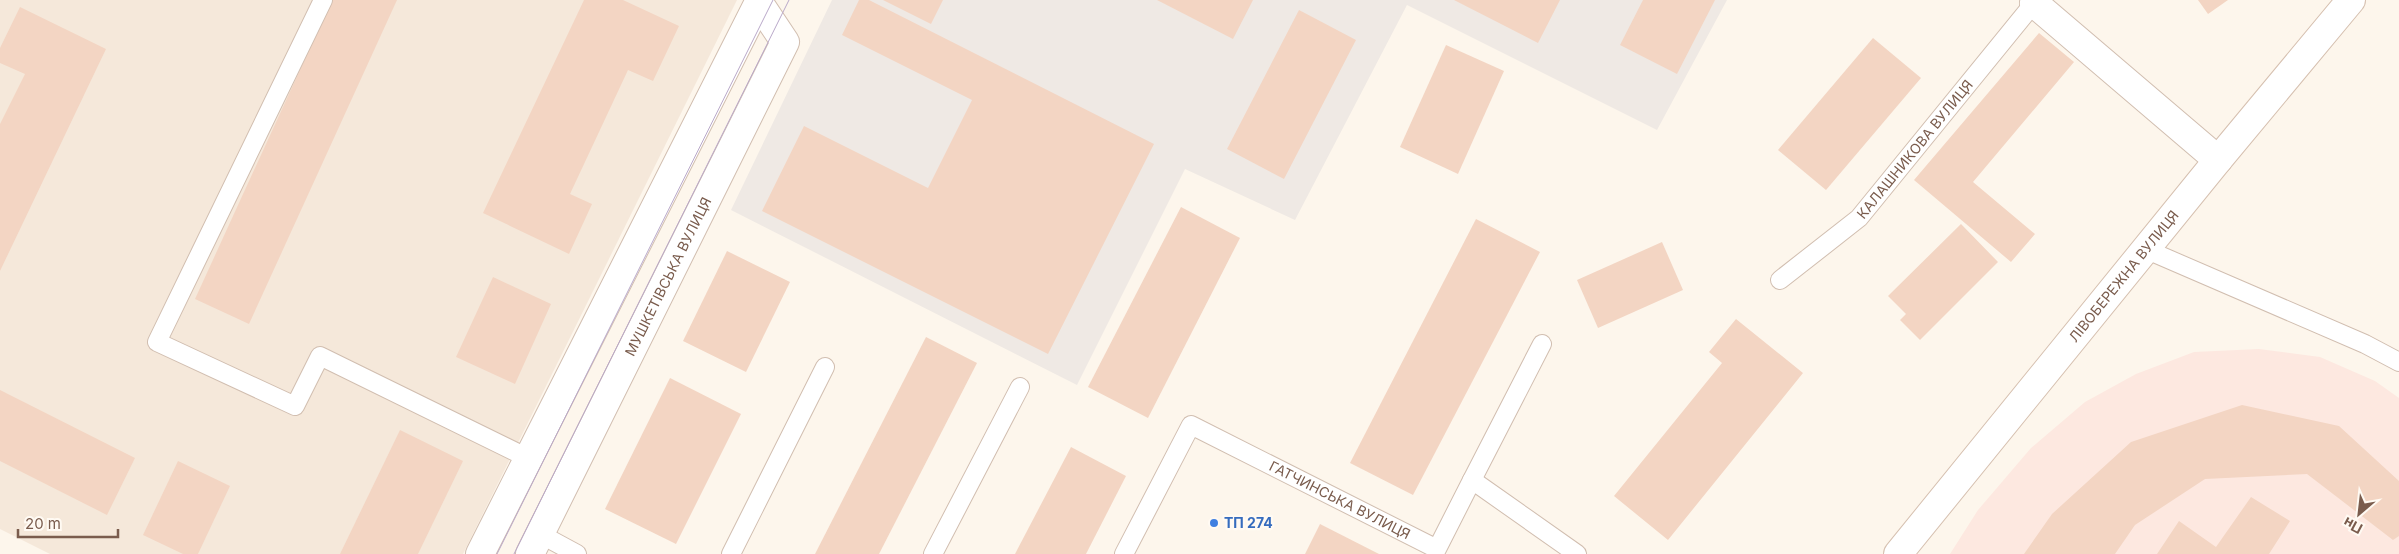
<svg xmlns="http://www.w3.org/2000/svg" width="2399" height="554" viewBox="0 0 2399 554" font-family="Inter,sans-serif">
  <style>
    .residential { fill: #f5e8da }
    .commercial { fill: #fde8e0 }
    .industrial { fill: #efe9e4 }
    .building { fill: #f3d5c3 }
    .lines { fill: none; stroke-linecap: round; stroke-linejoin: round }
    .lane-casing { stroke: #d1beb0; stroke-width: 20 }
    .street-casing { stroke: #d1beb0; stroke-width: 30 }
    .secondary-casing { stroke: #d6c0b0; stroke-width: 30 }
    .lane { stroke: #fff; stroke-width: 18 }
    .street { stroke: #fff; stroke-width: 28 }
    .secondary { stroke: #fff; stroke-width: 28 }
    .tram { stroke: #b9a8c9; stroke-width: 1 }
    .shop-dot { fill: #3f7fe0; stroke: #fffaf3; stroke-width: 2 }
    .labels { text-anchor: middle; stroke-width: 4.5; stroke-linejoin: round; paint-order: stroke }
    .street-label { font-size: 14px; fill: #7a5c4d; stroke: #fffaf3 }
    .shop-label { font-size: 14px; font-weight: bold; fill: #366cbe; stroke: #fffaf3; text-anchor: start }
  </style>
  <rect width="100%" height="100%" fill="#fdf6ec"/>
  <!-- residential -->
  <polygon class="residential" points="0,0 737,0 463,554 50,554 0,529"/>
  <!-- commercial -->
  <polygon class="commercial" points="2259,349 2320,357 2375,381 2399,398 2399,554 1950,554 1978,510 2031,448 2085,402 2136,374 2194,352"/>
  <!-- industrial -->
  <polygon class="industrial" points="832,0 1727,0 1657,130 1407,5 1295,220 1185,169 1077,385 731,210"/>
  <!-- building -->
  <g class="building">
    <polygon points="332,0 397,0 249,324 195,299"/>
    <polygon points="584,0 623,0 679,26 653,81 628,70 570,194 592,204 569,254 483,213"/>
    <polygon points="859,0 869,0 1154,144 1048,354 762,211 804,126 928,188 972,100 842,35"/>
    <polygon points="883,0 943,0 931,24"/>
    <polygon points="1157,0 1253,0 1233,39"/>
    <polygon points="1454,0 1560,0 1538,43"/>
    <polygon points="1643,0 1715,0 1677,74 1620,45"/>
    <polygon points="2198,0 2228,0 2208,14"/>
    <polygon points="20,7 106,49 0,271 0,124 25,74 0,63 0,48"/>
    <polygon points="1299,10 1356,40 1284,179 1227,149"/>
    <polygon points="2039,33 2074,62 1973,182 2035,234 2011,262 1914,180"/>
    <polygon points="1873,38 1921,78 1826,190 1778,150"/>
    <polygon points="1446,45 1504,71 1458,174 1400,147"/>
    <polygon points="1181,207 1240,238 1148,418 1088,387"/>
    <polygon points="1476,219 1540,252 1413,495 1350,463"/>
    <polygon points="1961,224 1998,262 1920,340 1900,320 1906,314 1888,296"/>
    <polygon points="1662,242 1683,290 1598,328 1577,280"/>
    <polygon points="727,251 790,282 746,372 683,341"/>
    <polygon points="493,277 551,304 515,384 456,357"/>
    <polygon points="1736,319 1803,373 1668,540 1614,496 1722,363 1709,352"/>
    <polygon points="926,337 977,363 879,554 815,554"/>
    <polygon points="670,378 741,414 676,544 605,509"/>
    <polygon points="0,390 135,458 107,515 0,461"/>
    <polygon points="2242,405 2339,426 2399,481 2399,536 2393,540 2307,474 2205,479 2135,525 2115,554 2024,554 2052,514 2131,442"/>
    <polygon points="400,430 463,461 418,554 340,554"/>
    <polygon points="1071,447 1126,476 1086,554 1015,554"/>
    <polygon points="178,461 230,486 198,554 183,554 143,535"/>
    <polygon points="2251,497 2290,521 2269,554 2157,554 2179,521 2216,547"/>
    <polygon points="1320,524 1379,554 1305,554"/>
  </g>
  <g class="lines">
    <!-- lane casing -->
    <g class="lane-casing">
      <g id="lane">
        <polyline points="323,0 157,342 295,406 320,356 528,458"/>
        <polyline points="2145,249 2365,344 2399,362"/>
        <path id="s1" d="M 1780,280 L 1859,218 L 2034,3"/>
        <polyline points="1472,480 1542,344"/>
        <polyline points="540,534 577,554"/>
        <polyline points="731,554 825,367"/>
        <polyline points="933,554 1020,387"/>
        <path id="s2" d="M 1124,554 L 1191,425 L 1437,549 L 1472,480 L 1577,554"/>
      </g>
    </g>
    <!-- street casing -->
    <g class="street-casing">
      <g id="street">
        <polyline points="2035,0 2034,3 2218,160"/>
        <polyline points="480,554 760,0"/>
        <path id="s3" d="M 530,554 L 785,42 L 759,3"/>
      </g>
    </g>
    <!-- secondary casing -->
    <g class="secondary-casing">
      <g id="secondary">
        <path id="s4" d="M 1898,554 L 2218,160 L 2351,0"/>
      </g>
    </g>
    <!-- lane -->
    <use href="#lane" class="lane"/>
    <!-- street -->
    <use href="#street" class="street"/>
    <!-- secondary -->
    <use href="#secondary" class="secondary"/>
    <!-- tram -->
    <g class="tram">
      <polyline points="497,554 773,0"/>
      <polyline points="514,554 789,0"/>
    </g>
  </g>
  <!-- markers -->
  <circle class="shop-dot" cx="1214" cy="523" r="5"/>
  <g class="labels">
    <!-- street labels -->
    <g class="street-label">
      <text dy="5" stroke="none"><textPath href="#s1" startOffset="189">КАЛАШНИКОВА ВУЛИЦЯ</textPath></text>
      <text dy="5" stroke="none"><textPath href="#s4" startOffset="358">ЛІВОБЕРЕЖНА ВУЛИЦЯ</textPath></text>
      <text dy="5" stroke="none"><textPath href="#s3" startOffset="310">МУШКЕТІВСЬКА ВУЛИЦЯ</textPath></text>
      <text dy="5" stroke="none"><textPath href="#s2" startOffset="312">ГАТЧИНСЬКА ВУЛИЦЯ</textPath></text>
    </g>
    <!-- shop labels -->
    <g class="shop-label">
      <text x="1224" y="528">ТП 274</text>
    </g>
  </g>
  <!-- north arrow -->
  <g transform="translate(2359 514) rotate(208)" stroke="#fffaf3" stroke-width="4" paint-order="stroke">
  <path d="M0-4L9 19L0 12L-9 19Z" fill="#7a5c4d"/>
  <text y="-8" font-size="14" font-weight="bold" text-anchor="middle" fill="#7a5c4d">Пн</text>
  </g>
  <!-- scale -->
  <path d="M18 529v8h100v-8" fill="none" stroke="#7a5c4d" stroke-width="2.5"/>
  <text x="25" y="529" font-size="15" fill="#7a5c4d" stroke="#fffaf3" stroke-width="4" paint-order="stroke">20 m</text>
</svg>
